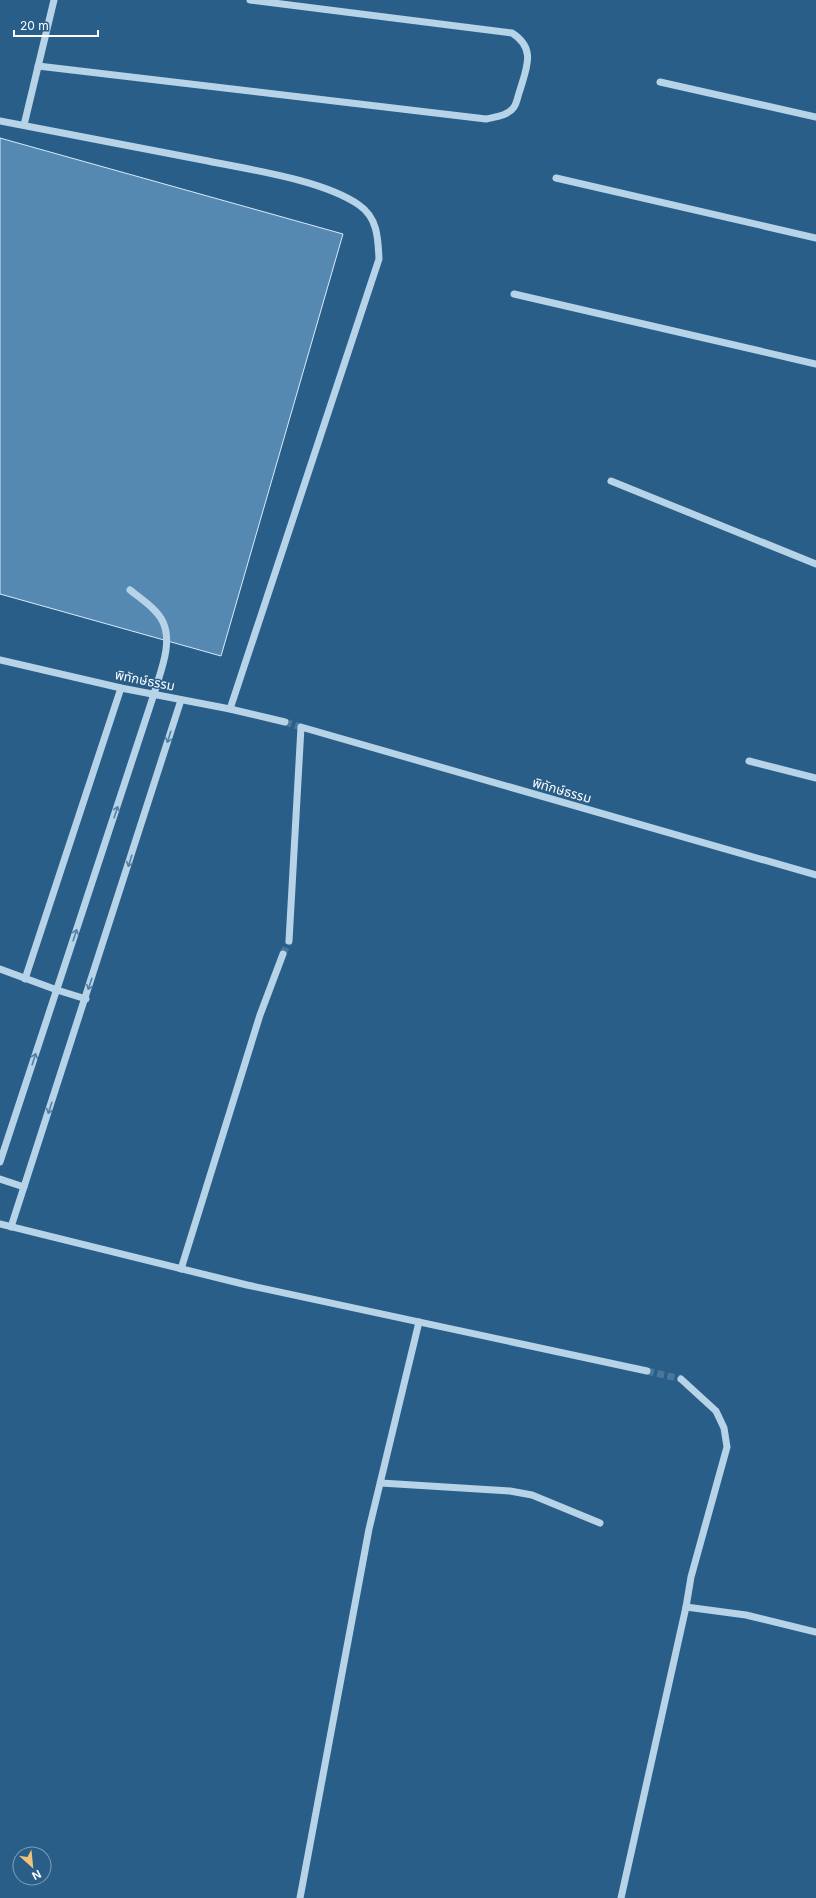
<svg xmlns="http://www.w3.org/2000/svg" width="816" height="1898" viewBox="0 0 816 1898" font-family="Inter,'Noto Sans Thai',sans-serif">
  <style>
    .building { fill: #5689b2; stroke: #daeaf7 }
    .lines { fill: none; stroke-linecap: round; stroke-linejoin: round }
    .minor-tunnel { stroke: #49769b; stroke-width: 7; stroke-dasharray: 7 3.5; stroke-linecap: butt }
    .minor { stroke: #b7d3e8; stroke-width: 7 }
    .oneway { stroke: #5481a6 }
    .labels { text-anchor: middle; stroke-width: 3; stroke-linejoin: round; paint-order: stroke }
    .street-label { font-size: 13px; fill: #fff; stroke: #295e89 }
  </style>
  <rect width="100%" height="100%" fill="#295e89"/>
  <!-- building -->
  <polygon class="building" points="0,138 343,234 221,656 0,594"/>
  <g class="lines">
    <!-- minor-tunnel -->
    <g class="minor-tunnel">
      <polyline points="285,722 301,727"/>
      <polyline points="283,954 289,941"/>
      <polyline points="647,1371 681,1379"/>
    </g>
    <!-- minor -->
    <g class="minor">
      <path d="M 38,66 L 486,119 C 495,117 508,116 514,107 C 517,103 518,95 520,90 C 527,67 536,48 512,33 L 250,0"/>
      <polyline points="660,82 816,117"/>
      <path d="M 0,121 C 69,134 139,148 208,161 C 251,170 323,180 359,205 C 378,218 378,239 379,259 L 230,709"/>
      <polyline points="24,125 54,0"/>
      <polyline points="556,178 816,238"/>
      <polyline points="514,294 816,364"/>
      <polyline points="611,481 816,564"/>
      <polyline points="0,660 121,688 230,709 285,722"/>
      <polyline points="749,761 816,778"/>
      <polyline points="289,941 301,727 816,875"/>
      <polyline points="0,969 57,990 86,999"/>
      <polyline points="25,979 121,688"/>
      <path d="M 0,1162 L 154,694 C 160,672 173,644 163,622 C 157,609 141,599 130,590"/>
      <polyline points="0,1179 24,1187"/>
      <polyline points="0,1224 247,1285 647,1371"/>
      <polyline points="11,1227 181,700"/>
      <polyline points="181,1269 260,1015 283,954"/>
      <polyline points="381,1483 510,1491 532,1495 600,1523"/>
      <polyline points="686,1607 746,1615 816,1632"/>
      <polyline points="300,1898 369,1529 419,1322"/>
      <polyline points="621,1898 686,1607 691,1577 727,1447 724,1428 716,1411 681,1379"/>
    </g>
  </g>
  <!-- one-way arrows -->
  <defs><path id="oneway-shaft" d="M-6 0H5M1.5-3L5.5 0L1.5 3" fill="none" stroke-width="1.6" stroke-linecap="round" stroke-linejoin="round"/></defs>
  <g class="oneway">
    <use href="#oneway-shaft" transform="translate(169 737) rotate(108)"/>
    <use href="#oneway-shaft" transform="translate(116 812) rotate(-72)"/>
    <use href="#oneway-shaft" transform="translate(130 861) rotate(108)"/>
    <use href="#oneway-shaft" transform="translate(75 935) rotate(-72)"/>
    <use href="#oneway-shaft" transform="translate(90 984) rotate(108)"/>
    <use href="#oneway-shaft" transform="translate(34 1059) rotate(-72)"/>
    <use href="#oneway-shaft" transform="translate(50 1108) rotate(108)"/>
  </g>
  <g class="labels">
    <!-- street labels -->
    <g class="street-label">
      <text transform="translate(145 680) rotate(11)" y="5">พิทักษ์ธรรม</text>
      <text transform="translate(562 790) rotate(16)" y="5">พิทักษ์ธรรม</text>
    </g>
  </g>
  <!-- north arrow -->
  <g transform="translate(32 1866) rotate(153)"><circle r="19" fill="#295e89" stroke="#7f9eb8"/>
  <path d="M0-3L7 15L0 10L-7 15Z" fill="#efc27e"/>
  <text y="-6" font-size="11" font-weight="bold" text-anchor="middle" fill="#ffffff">N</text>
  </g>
  <!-- scale -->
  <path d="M14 30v6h84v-6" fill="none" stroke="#ffffff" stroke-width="2"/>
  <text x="20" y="30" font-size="12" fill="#ffffff" stroke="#295e89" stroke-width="3" paint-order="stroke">20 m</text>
</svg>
